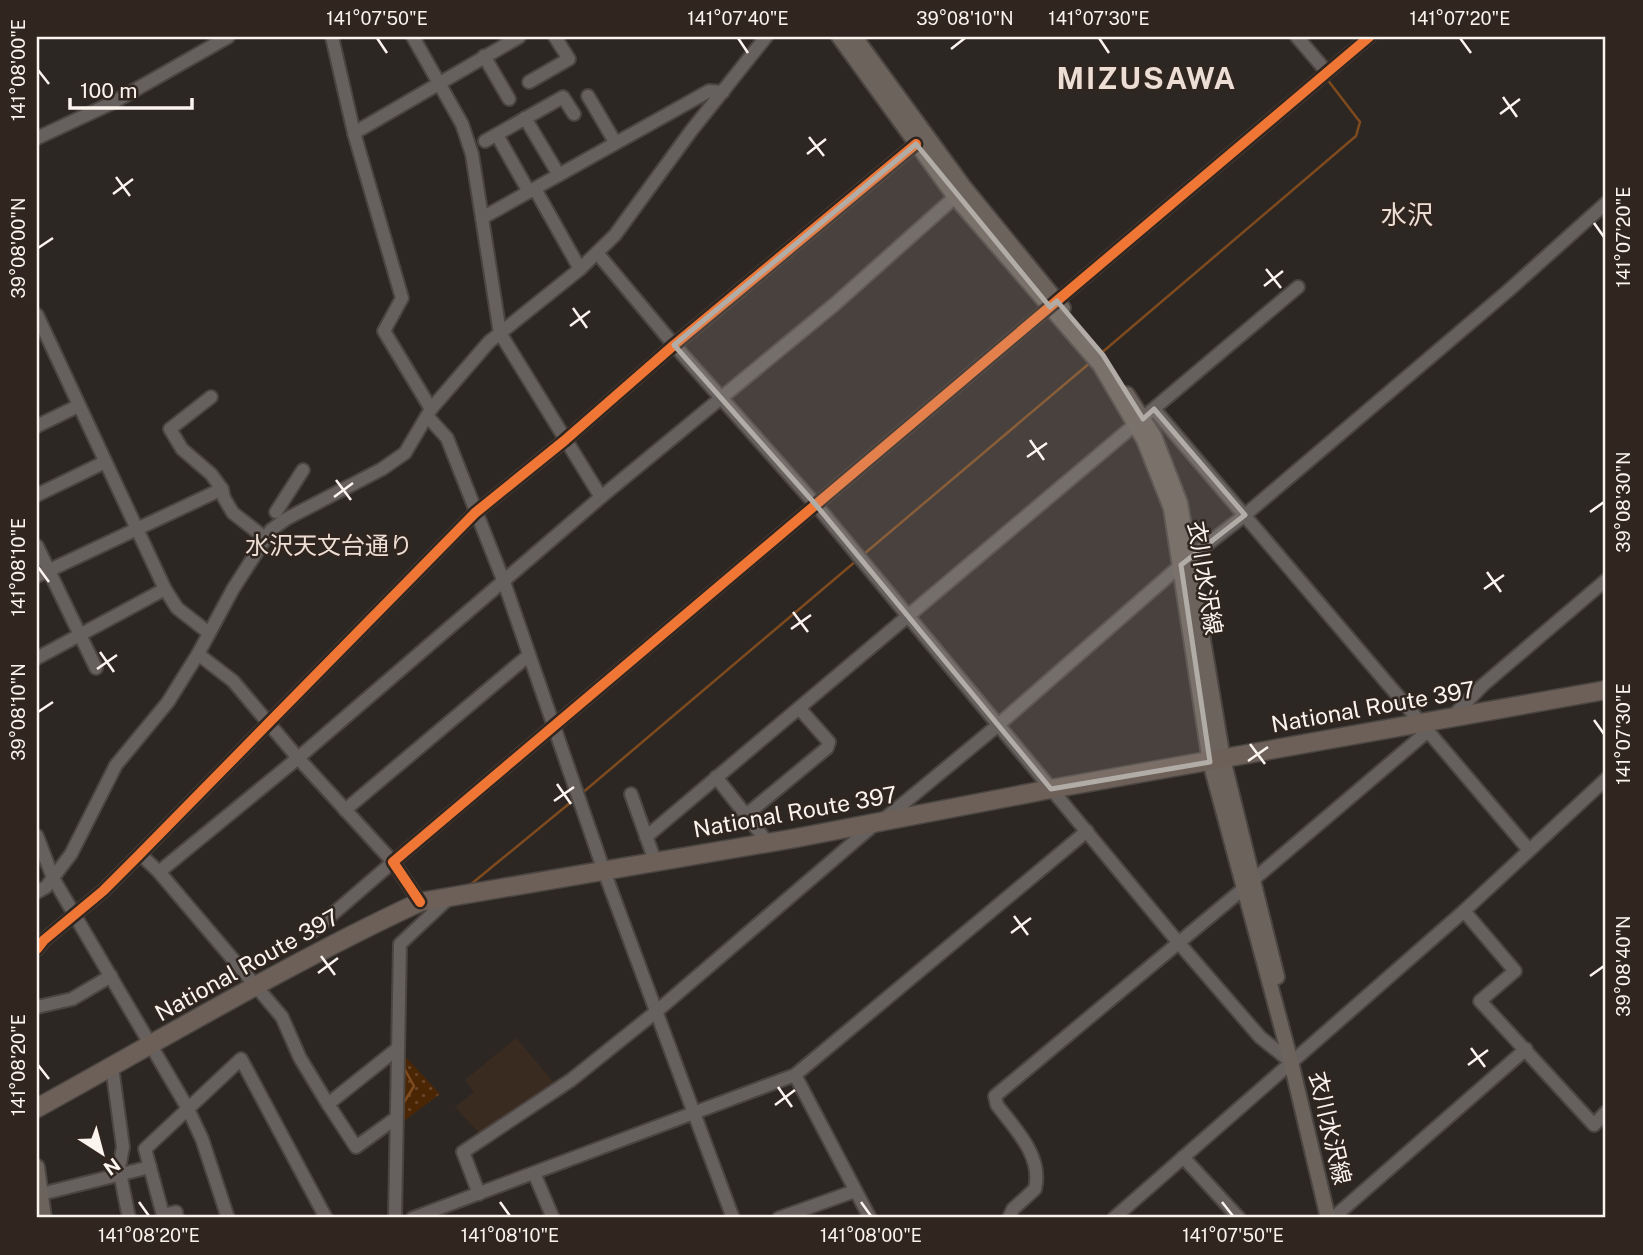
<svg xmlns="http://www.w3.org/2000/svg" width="1643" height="1255" viewBox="0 0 1643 1255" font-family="'Public Sans','Noto Sans JP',sans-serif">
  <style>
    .built { fill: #3a2b21 }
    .park { fill: url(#park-dots) }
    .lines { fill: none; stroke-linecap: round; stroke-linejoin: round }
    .stream { stroke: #7e4a1e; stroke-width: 2.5 }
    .minor-casing { stroke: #4b4542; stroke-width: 16 }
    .major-casing { stroke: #4b4542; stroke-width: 18 }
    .highway-casing { stroke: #4b4542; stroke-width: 21 }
    .minor { stroke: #66615e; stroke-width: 12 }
    .major { stroke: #6c635c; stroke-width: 14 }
    .highway { stroke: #6c6058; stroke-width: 18 }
    .cycleway-casing { stroke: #31261f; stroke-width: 15 }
    .cycleway { stroke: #f07635; stroke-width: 10 }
    .marked { fill: #b2aca7; fill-opacity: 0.2; stroke: #b2aca7; stroke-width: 5; stroke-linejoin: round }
    .ticks { fill: none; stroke: #faf3ee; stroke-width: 2.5 }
    .labels { text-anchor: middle; stroke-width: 5; stroke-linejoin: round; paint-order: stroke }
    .street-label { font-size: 23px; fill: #faf3ee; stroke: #31261f }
    .neighbourhood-label { font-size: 24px; fill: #ecded5; stroke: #31261f }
    .quarter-label { font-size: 26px; fill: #ecded5; stroke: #31261f }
    .district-label { font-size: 30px; font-weight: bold; letter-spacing: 2px; fill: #ecded5; stroke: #31261f }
    .neatline { fill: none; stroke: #faf3ee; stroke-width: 2.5 }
    .ticks-label { font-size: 18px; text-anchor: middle; fill: #faf3ee }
  </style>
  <defs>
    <pattern id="park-dots" width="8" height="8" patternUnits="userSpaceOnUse" patternTransform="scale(1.75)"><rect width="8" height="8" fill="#4b2605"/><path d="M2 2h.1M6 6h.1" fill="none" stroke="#66462a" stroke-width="1.8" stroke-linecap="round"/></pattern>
  </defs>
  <rect width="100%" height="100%" fill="#2d2723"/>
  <!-- built -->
  <polygon class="built" points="516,1038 557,1086 482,1136 455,1107 474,1092 465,1080"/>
  <!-- park -->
  <polygon class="park" points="403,1054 440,1094 401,1123"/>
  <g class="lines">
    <!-- stream -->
    <g class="stream">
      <polyline points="1099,355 1356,136 1360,122 1327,79"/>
      <polyline points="864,554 1091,362"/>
      <polyline points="581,794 856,561"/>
      <polyline points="470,885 576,798"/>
      <polyline points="403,1104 414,1086 404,1068"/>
    </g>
    <!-- minor casing -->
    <g class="minor-casing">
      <g id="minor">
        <polyline points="332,37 354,133 402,298 384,331 431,409"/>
        <polyline points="413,37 462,124 472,154 500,333 601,497"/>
        <polyline points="1297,37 1327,72"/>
        <polyline points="484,56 509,99"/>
        <polyline points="529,82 569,59 555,37"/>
        <polyline points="588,96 615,142"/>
        <polyline points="525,118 559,175"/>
        <polyline points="354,133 519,37"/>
        <polyline points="497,135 529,192"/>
        <polyline points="37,138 112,103 228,37"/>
        <polyline points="485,141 563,97 574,114"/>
        <polyline points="535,189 580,269"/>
        <polyline points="482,218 709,91 723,92"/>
        <polyline points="598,254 674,345 816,505 1178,942 1260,1037 1291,1062"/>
        <polyline points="37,315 165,589 177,608 209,633"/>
        <polyline points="211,397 170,429 182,449 211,474 222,489 224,498 233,513 265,538"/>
        <polyline points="1154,409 1529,850"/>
        <polyline points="428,417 447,438 504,582 604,871 733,1218"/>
        <polyline points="37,426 78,406"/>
        <polyline points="37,495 105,462"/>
        <polyline points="276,512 303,470"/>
        <polyline points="37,546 96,668"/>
        <polyline points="37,576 222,489"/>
        <polyline points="198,654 233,681 298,758 393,862 313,931"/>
        <polyline points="37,658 165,589"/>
        <polyline points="1451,718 1483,685 1606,580"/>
        <polyline points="716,777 768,843"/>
        <polyline points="631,794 655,861"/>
        <polyline points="345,810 529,655"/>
        <polyline points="746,815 827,748 829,742 799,708"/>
        <polyline points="882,821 997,726 1181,565 1245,515 1509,290 1606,203"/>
        <polyline points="37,836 53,878 187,1107 202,1139 228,1218"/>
        <polyline points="646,837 1298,287"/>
        <polyline points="140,854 159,872 282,1017 300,1058 328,1104 397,1049"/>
        <polyline points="159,872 298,758 601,497 835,304 955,197"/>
        <polyline points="1253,880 1428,731"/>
        <polyline points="37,892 46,887 71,854 116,765 168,702 198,654 233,589 271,530 286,519 382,469 405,453 431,409 489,342 580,269 615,235 691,131 766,37"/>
        <polyline points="420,902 393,862 1369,37"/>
        <polyline points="1464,911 1515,971 1480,1001 1594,1125 1606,1112"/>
        <polyline points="37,949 44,940 103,891 140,854 475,513 564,441 674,345 916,144"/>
        <polyline points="37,1007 72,999 111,976"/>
        <polyline points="112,1067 123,1147 119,1168 129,1218"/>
        <polyline points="795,1075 870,1218"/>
        <polyline points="328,1104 356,1147 396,1118"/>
        <polyline points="1183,1157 1239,1218"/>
        <polyline points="534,1173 553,1218"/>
        <polyline points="41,1194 150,1167"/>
        <polyline points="479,1194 463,1152 571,1080 657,1011 876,823"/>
        <polyline points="177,1218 176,1212 163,1215 145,1149 241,1059 326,1218"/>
        <polyline points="395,1218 400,944 449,898"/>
        <polyline points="413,1218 795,1075 1087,831"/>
        <polyline points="779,1218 855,1191"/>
        <path d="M 1009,1218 L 1013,1209 L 1035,1189 C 1043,1156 1015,1129 997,1105 L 995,1096 L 1243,889"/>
        <polyline points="1114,1218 1464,911 1606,779"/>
        <polyline points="1333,1218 1526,1049"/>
      </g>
    </g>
    <!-- major casing -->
    <g class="major-casing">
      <g id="major">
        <polyline points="839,37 955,197 1100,365 1144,440 1171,508 1210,762 1291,1062 1328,1218"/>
        <polyline points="855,37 965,188 1063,308"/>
        <polyline points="1127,394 1154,436 1180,503 1223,759 1277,977"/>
        <polyline points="37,1167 44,1218"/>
      </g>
    </g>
    <!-- highway casing -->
    <g class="highway-casing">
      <path id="highway" d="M 37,1108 C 164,1038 289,963 420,902 L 796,838 L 1051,789 L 1606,690"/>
    </g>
    <!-- minor -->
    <use href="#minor" class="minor"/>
    <!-- major -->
    <use href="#major" class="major"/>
    <!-- highway -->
    <use href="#highway" class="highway"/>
    <!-- cycleway casing -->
    <g class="cycleway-casing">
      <g id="cycleway">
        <polyline points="420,902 393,862 1369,37"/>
        <polyline points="37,949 44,940 103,891 140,854 475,513 564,441 674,345 916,144"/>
      </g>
    </g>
    <!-- cycleway -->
    <use href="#cycleway" class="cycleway"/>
  </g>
  <!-- marked area -->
  <path class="marked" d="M 916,144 L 1050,307 L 1057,301 L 1103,355 L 1143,419 L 1154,409 L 1245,515 L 1181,565 L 1210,762 L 1051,789 L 816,505 L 674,345 Z"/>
  <!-- ticks -->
  <path class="ticks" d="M 377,38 L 387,53M 738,38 L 748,53M 1099,38 L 1109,53M 1460,38 L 1471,53M 951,49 L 965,38M 38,70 L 49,84M 1503,97 L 1517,117M 1500,114 L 1520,99M 809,137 L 824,156M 807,154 L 826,139M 116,177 L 130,196M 113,194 L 133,179M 1594,223 L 1604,237M 38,248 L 53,238M 1266,269 L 1281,288M 1264,286 L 1283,271M 573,308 L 587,328M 570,326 L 590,311M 1030,440 L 1044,460M 1027,457 L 1047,443M 336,480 L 351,500M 334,497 L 353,483M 1590,512 L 1604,502M 38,567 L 49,582M 1487,572 L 1501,592M 1484,589 L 1504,575M 793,612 L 808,632M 791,629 L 811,615M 100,652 L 114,672M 97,669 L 117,655M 38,712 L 53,702M 1594,720 L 1604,734M 1250,744 L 1265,764M 1248,761 L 1268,747M 557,784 L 571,804M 554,801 L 574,787M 1014,916 L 1028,935M 1011,933 L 1031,918M 321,956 L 335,975M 318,973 L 338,958M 1590,976 L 1604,966M 1471,1048 L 1485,1067M 38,1065 L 49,1079M 1468,1065 L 1488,1050M 778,1087 L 792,1107M 775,1105 L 795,1090M 139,1202 L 149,1216M 500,1202 L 510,1216M 861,1202 L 871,1216M 1222,1202 L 1233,1216"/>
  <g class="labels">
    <!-- street labels -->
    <g class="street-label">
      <text transform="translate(1205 578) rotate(81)" y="8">衣川水沢線</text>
      <text transform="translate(1373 707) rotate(-10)" y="8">National Route 397</text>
      <text transform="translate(795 812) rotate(-10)" y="8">National Route 397</text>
      <text transform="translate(247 965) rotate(-29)" y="8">National Route 397</text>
      <text transform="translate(1330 1128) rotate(77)" y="8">衣川水沢線</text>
    </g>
    <!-- neighbourhood labels -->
    <g class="neighbourhood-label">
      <text x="329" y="554">水沢天文台通り</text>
    </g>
    <!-- quarter labels -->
    <g class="quarter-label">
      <text x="1407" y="224">水沢</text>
    </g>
    <!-- district labels -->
    <g class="district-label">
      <text x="1147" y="89">MIZUSAWA</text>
    </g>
  </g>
  <!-- border -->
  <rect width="1643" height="1255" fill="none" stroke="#31261f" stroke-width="77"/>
  <!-- north arrow -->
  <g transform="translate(102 1153) rotate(144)" stroke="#31261f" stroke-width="5" paint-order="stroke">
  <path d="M0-5L12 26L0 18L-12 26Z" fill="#faf3ee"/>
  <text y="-10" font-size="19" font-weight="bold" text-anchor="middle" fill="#faf3ee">N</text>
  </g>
  <!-- scale -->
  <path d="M70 98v10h122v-10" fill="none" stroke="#faf3ee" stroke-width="3.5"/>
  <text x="80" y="98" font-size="21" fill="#faf3ee" stroke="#31261f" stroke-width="5" paint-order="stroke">100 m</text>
  <rect x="38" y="38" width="1566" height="1178" class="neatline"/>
  <g class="ticks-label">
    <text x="377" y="25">141°07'50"E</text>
    <text x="738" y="25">141°07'40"E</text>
    <text x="965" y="25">39°08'10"N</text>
    <text x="1099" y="25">141°07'30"E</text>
    <text x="1460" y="25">141°07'20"E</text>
    <text transform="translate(19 70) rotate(-90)" y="6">141°08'00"E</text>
    <text transform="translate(1624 237) rotate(-90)" y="6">141°07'20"E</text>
    <text transform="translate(19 248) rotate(-90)" y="6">39°08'00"N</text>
    <text transform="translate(1624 502) rotate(-90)" y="6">39°08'30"N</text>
    <text transform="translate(19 567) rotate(-90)" y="6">141°08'10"E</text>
    <text transform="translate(19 712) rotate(-90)" y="6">39°08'10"N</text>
    <text transform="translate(1624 734) rotate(-90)" y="6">141°07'30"E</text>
    <text transform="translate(1624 966) rotate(-90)" y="6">39°08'40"N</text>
    <text transform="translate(19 1065) rotate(-90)" y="6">141°08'20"E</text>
    <text x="149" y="1242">141°08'20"E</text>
    <text x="510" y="1242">141°08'10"E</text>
    <text x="871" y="1242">141°08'00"E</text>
    <text x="1233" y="1242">141°07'50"E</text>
  </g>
</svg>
